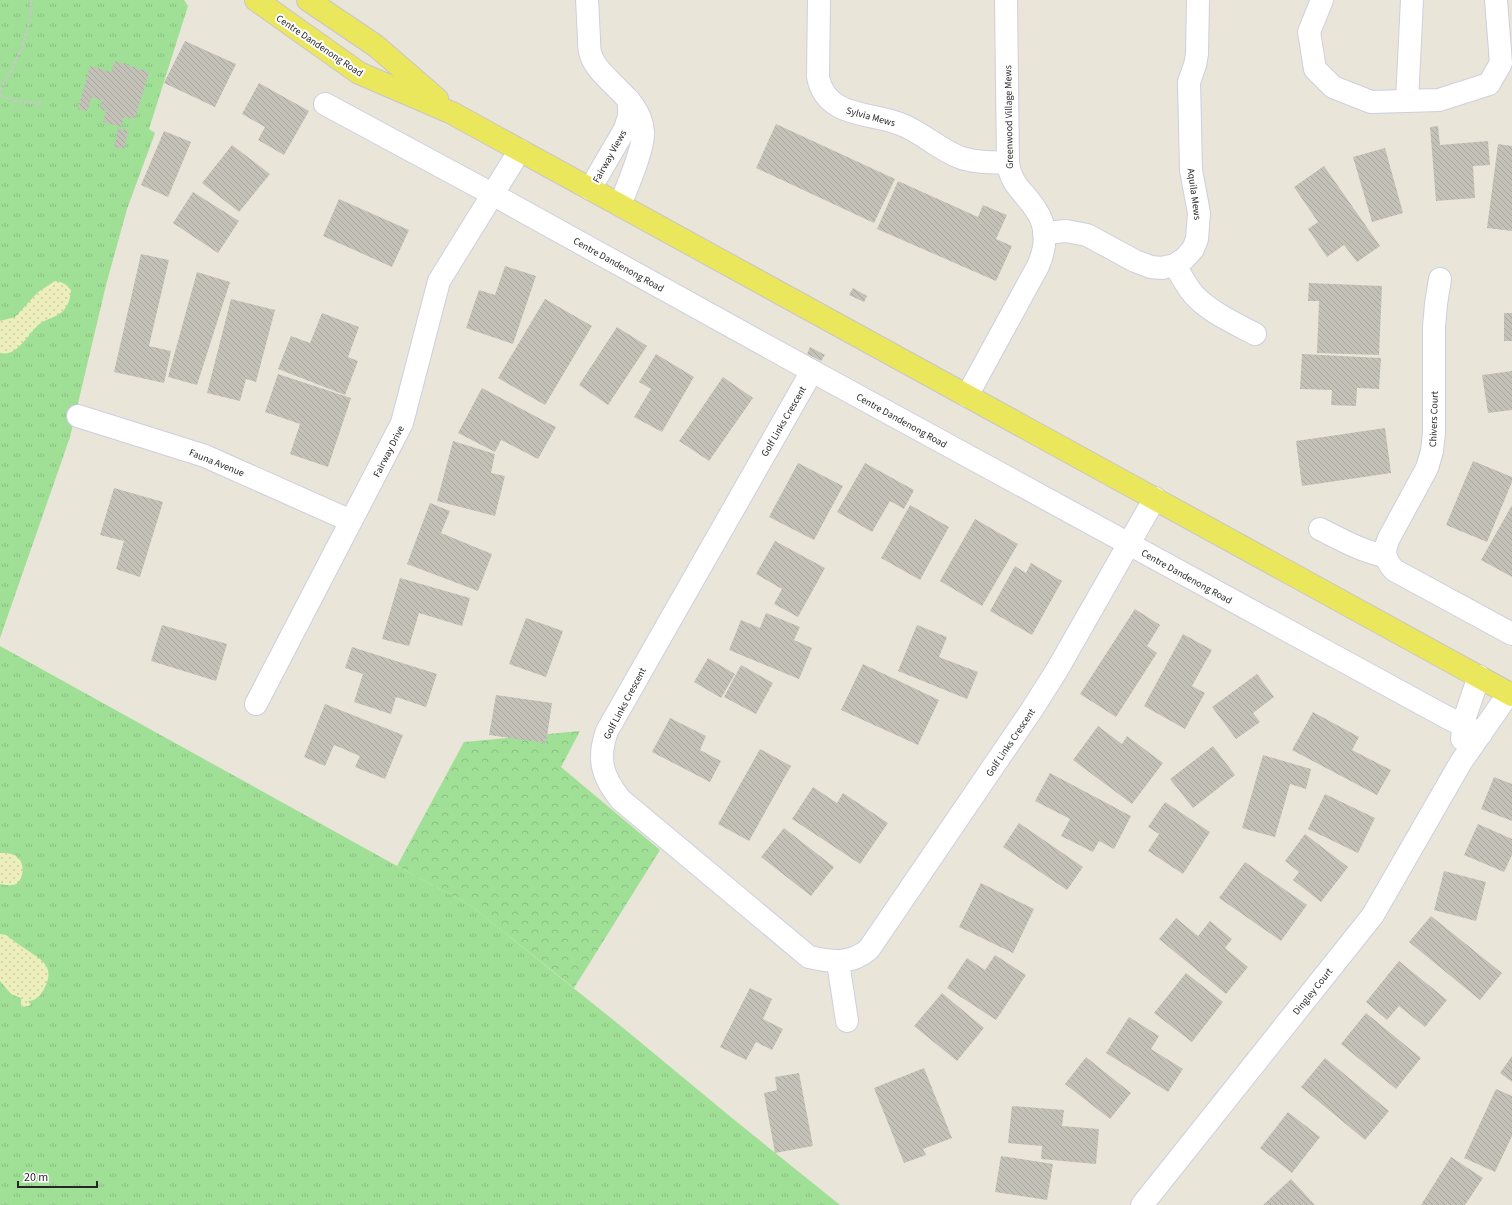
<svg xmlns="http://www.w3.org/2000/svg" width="1512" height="1205" viewBox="0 0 1512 1205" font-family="'Source Sans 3',sans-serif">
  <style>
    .grass { fill: url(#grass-tufts) }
    .sand { fill: url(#sand-dots) }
    .park { fill: url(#park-crowns) }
    .building { fill: url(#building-back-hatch) }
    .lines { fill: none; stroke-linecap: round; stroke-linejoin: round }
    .minor-casing { stroke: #cecee0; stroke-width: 24 }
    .major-casing { stroke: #c7c7c7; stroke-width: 24 }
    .path { stroke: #c7c7c7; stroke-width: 2.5; stroke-dasharray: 3 2; stroke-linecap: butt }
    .minor { stroke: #fff; stroke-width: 22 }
    .major { stroke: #ebe75c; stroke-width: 22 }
    .labels { text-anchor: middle; stroke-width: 4; stroke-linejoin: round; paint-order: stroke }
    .street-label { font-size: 10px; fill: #272727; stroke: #fff }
  </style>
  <defs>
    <pattern id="grass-tufts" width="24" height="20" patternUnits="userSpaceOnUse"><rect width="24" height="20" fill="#a0df96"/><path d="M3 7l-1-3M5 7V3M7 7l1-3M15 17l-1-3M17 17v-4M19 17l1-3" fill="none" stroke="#8abf81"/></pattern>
    <pattern id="sand-dots" width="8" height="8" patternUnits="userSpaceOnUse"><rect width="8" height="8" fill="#eceebb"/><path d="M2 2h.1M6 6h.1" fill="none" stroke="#cacca1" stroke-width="1.8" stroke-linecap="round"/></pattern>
    <pattern id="park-crowns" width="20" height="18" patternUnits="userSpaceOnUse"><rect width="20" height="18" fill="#a0df96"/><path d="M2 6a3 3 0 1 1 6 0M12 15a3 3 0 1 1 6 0" fill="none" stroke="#8abf81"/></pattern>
    <pattern id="building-back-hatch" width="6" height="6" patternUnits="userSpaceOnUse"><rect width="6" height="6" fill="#c4c2b8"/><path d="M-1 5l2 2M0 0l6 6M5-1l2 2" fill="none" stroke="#a8a79e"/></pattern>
  </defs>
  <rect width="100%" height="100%" fill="#e9e5d8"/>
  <!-- grass -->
  <g class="grass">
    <polygon points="0,0 184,0 188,6 149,129 155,133 127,209 106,285 70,437 0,638"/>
    <polygon points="0,646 397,866 470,905 622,1027 732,1118 840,1205 0,1205"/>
  </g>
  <!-- sand -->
  <g class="sand">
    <path d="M 55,281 C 63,282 66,284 71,290 C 70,298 69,305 63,311 C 57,317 49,318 41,323 C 29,331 18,358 0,353 L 0,321 L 15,317 L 38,292 Z"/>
    <path d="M 0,853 C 6,853 14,853 18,858 C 25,864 24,879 16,884 C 11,886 5,885 0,884 Z"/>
    <path d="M 0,934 L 6,935 C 12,939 17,944 24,948 C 40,959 57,966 44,989 C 41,995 36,1001 28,1001 L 31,1005 L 28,1006 L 21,1007 L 21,998 L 11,994 L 0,981 Z"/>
  </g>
  <!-- park -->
  <polygon class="park" points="580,731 561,767 660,850 574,988 470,905 397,866 464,742"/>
  <!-- building -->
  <g class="building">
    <polygon points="185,41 236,64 215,107 164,83"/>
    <polygon points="115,61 149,72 135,119 124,117 121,127 103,122 106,111 100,109 102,101 92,97 87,111 78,109 90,66 111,72"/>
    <polygon points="259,83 309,111 284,155 258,140 265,127 242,114"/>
    <polygon points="776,124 895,179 874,223 756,168"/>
    <polygon points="1438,126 1440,145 1488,141 1490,165 1473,166 1475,198 1436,201 1430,127"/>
    <polygon points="118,128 128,131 124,149 114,147"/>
    <polygon points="164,131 191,142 168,197 141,185"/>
    <polygon points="1498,144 1512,146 1512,231 1487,228"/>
    <polygon points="232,145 270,174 239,212 202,183"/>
    <polygon points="1385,148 1403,213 1372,222 1353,157"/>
    <polygon points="1324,166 1380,246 1357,262 1344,245 1327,257 1308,229 1318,222 1294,187"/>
    <polygon points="898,181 978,217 983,205 1007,215 996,239 1012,246 996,281 877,229"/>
    <polygon points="193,192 239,221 218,253 173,223"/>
    <polygon points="339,199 409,230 392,267 323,236"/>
    <polygon points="141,254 169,260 149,346 171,351 164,383 114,372"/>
    <polygon points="505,266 536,276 513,344 466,328 479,290 495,295"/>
    <polygon points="197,272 230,282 197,385 168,377"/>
    <polygon points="1309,283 1382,286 1379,355 1317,353 1319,301 1308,301"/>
    <polygon points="853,288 867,296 864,302 849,295"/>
    <polygon points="231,299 275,310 256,382 246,379 240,401 207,393"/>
    <polygon points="545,299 592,326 545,405 498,378"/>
    <polygon points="322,313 359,327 348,357 358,361 345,395 278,369 291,336 310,343"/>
    <rect x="1504" y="313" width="8" height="28"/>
    <polygon points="617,327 647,346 608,405 579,385"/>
    <polygon points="810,347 825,355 821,361 807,354"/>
    <polygon points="656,354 694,377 662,432 634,417 651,389 639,382"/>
    <polygon points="1302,354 1381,358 1379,389 1357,388 1356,406 1331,405 1332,390 1300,389"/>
    <polygon points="1512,371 1512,410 1488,413 1482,375"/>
    <polygon points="278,374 351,398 328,467 290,454 300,424 265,412"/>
    <polygon points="723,377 753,398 709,461 679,441"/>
    <polygon points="482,388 556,427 538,459 501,440 495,452 458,433"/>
    <polygon points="1385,428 1391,473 1302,486 1296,441"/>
    <polygon points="453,441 495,454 491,473 505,476 495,516 437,501"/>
    <polygon points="1473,461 1512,477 1512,482 1487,542 1446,525"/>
    <polygon points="798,463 843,486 814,540 769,517"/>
    <polygon points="865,463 914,490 904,509 890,501 872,532 837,512"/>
    <polygon points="114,488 163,502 140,577 116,569 124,541 100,535"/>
    <polygon points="430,503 450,511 441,533 492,554 478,591 407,564"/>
    <polygon points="910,505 949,527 920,580 881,558"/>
    <polygon points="1512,505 1512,577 1481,560"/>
    <polygon points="975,519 1018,544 982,606 940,581"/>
    <polygon points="775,541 825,568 798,617 774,604 782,589 756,574"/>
    <polygon points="1031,563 1062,581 1032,635 990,611 1015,566 1026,573"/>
    <polygon points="400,578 470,598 462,626 419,613 409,646 382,639"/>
    <polygon points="1135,609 1160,625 1147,646 1157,653 1116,717 1080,694"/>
    <polygon points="766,613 800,627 794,640 812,648 799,679 729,650 741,620 760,628"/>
    <polygon points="526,618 563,631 546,677 509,664"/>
    <polygon points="162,625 227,644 216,681 151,661"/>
    <polygon points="917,625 947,637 939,657 978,672 967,699 898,671"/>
    <polygon points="1183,634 1212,650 1192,686 1205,693 1185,729 1144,706"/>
    <polygon points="352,647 437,674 426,707 396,697 391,714 354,702 363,674 345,668"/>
    <polygon points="708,658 735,674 721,698 694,682"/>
    <polygon points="863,664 939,700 918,745 841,710"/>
    <polygon points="741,665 773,683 756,714 724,697"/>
    <polygon points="1257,674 1274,697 1253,713 1260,722 1236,739 1212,707"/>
    <polygon points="496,695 552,703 546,743 489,735"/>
    <polygon points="325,704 403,735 385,779 355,767 360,756 334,745 325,766 304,757"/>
    <polygon points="1313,712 1359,737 1352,750 1391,770 1377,795 1292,750"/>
    <polygon points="670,718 706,736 700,750 721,761 710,782 652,752"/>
    <polygon points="1098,726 1122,744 1127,736 1163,763 1132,804 1073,760"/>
    <polygon points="1213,746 1235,775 1193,808 1170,779"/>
    <polygon points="760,749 791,766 749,841 718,824"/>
    <polygon points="1263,755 1311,769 1306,789 1290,784 1275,837 1242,828"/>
    <polygon points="1050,773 1131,816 1114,849 1099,841 1093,852 1061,836 1070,819 1035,801"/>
    <polygon points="1494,777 1512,784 1512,821 1481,809"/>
    <polygon points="813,787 837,803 843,793 888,823 860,864 792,819"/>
    <polygon points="1325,794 1375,818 1358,853 1308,829"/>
    <polygon points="1165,802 1210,832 1183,874 1148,851 1159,834 1148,827"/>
    <polygon points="1019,823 1083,867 1067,890 1003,847"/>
    <polygon points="1478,824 1512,839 1512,855 1504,872 1464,855"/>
    <polygon points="784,828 834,867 811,896 761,857"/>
    <polygon points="1305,834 1348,867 1321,902 1293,880 1299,872 1285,861"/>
    <polygon points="1245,862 1307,905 1281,941 1219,898"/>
    <polygon points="1444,871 1486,882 1476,921 1434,910"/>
    <polygon points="981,883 1034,909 1013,953 959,927"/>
    <polygon points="1431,916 1502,973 1480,1000 1409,942"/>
    <polygon points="1176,918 1198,936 1210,921 1232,939 1225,948 1248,967 1226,994 1159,939"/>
    <polygon points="995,955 1026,975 996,1020 947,988 967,958 985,970"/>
    <polygon points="1399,961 1447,1000 1425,1027 1399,1006 1387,1020 1366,1002"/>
    <polygon points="1186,973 1223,1002 1192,1042 1154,1013"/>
    <polygon points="750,988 772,999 763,1019 783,1029 772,1050 756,1042 746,1060 720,1047"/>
    <polygon points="942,993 984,1028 957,1061 914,1026"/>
    <polygon points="1366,1013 1421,1058 1396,1089 1341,1044"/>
    <polygon points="1129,1017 1159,1036 1151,1049 1183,1069 1168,1092 1106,1053"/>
    <polygon points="1512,1056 1512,1082 1500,1073"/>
    <polygon points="1086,1057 1131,1093 1110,1119 1065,1084"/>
    <polygon points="1325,1058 1389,1111 1365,1140 1301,1087"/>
    <polygon points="924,1068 952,1138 923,1149 926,1155 904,1163 874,1088"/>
    <polygon points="799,1073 813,1146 775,1153 764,1093 777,1090 775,1077"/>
    <polygon points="1496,1089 1512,1096 1512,1136 1495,1172 1464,1158"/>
    <polygon points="1012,1106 1064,1110 1062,1126 1099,1129 1096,1164 1041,1159 1042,1146 1008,1143"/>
    <polygon points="1288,1112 1320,1137 1292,1173 1260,1148"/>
    <polygon points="1001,1156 1053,1164 1047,1200 995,1192"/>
    <polygon points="1451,1157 1483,1178 1465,1205 1421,1205"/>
    <polygon points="1291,1179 1315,1205 1263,1205"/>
  </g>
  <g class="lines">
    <!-- minor casing -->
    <g class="minor-casing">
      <g id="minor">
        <path d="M 587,0 C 588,12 588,25 589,37 C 589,42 589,47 590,52 C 597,81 641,96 643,132 C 644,149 627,187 620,205"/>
        <path d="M 819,0 L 818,77 C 826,118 870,112 900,124 C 922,132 938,149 959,157 C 974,163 992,162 1008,163"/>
        <polyline points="1322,0 1309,32 1315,69 1333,87 1371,102 1439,100 1489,84 1501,63 1496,0"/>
        <polyline points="1407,101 1412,0"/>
        <polyline points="325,104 492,194 812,371 1448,718 1481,734"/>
        <polyline points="590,189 625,129 629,116 629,100"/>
        <polyline points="1044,233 1066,231 1087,235 1135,261 1151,267 1162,268 1175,265 1184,259 1193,249 1197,239 1199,213 1191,170 1189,82 1195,65 1197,54 1198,0"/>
        <path d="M 1175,265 C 1182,277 1188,290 1198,299 C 1214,314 1236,324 1255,334"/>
        <path d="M 1440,279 L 1436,304 L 1434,327 L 1434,433 L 1432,451 L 1427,468 L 1389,538 C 1383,552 1384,558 1394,570 L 1512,634"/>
        <path d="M 812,371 L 607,731 C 597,759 602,777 621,800 L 809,957 C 831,962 851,965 869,949 L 1031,711 L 1057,670 L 1155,498"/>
        <path d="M 967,396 L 1038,266 C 1046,248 1048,227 1036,210 C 1025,192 1011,186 1008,163 L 1006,0"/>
        <polyline points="78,416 205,456 351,521"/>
        <path d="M 1320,529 C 1342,540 1361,551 1385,556"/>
        <polyline points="256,704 402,423 439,281 520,150"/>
        <polyline points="1462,739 1464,720 1479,676"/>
        <polyline points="838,962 847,1021"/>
        <polyline points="1142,1205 1373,915 1461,762 1509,693"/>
      </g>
    </g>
    <!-- major casing -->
    <g class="major-casing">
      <g id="major">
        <polyline points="256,0 359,73 452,113 1512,695"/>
        <polyline points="308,0 376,46 437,99"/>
      </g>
    </g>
    <!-- path -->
    <g class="path">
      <path d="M 0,90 C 17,62 31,33 31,0"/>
      <polyline points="0,95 15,101 45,104"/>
    </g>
    <!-- minor -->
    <use href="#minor" class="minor"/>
    <!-- major -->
    <use href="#major" class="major"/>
  </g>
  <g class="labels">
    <!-- street labels -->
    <g class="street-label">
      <text transform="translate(320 45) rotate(34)" y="4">Centre Dandenong Road</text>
      <text transform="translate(871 116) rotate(15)" y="4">Sylvia Mews</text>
      <text transform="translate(1008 117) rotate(-91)" y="4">Greenwood Village Mews</text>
      <text transform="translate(609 156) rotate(-61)" y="4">Fairway Views</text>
      <text transform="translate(1195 194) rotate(82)" y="4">Aquila Mews</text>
      <text transform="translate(619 264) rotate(29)" y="4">Centre Dandenong Road</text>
      <text transform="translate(1433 419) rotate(-88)" y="4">Chivers Court</text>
      <text transform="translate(902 420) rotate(29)" y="4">Centre Dandenong Road</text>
      <text transform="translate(783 421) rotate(-60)" y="4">Golf Links Crescent</text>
      <text transform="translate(388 451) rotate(-63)" y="4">Fairway Drive</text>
      <text transform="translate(217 462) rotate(22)" y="4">Fauna Avenue</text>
      <text transform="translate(1187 576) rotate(29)" y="4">Centre Dandenong Road</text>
      <text transform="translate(624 703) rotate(-62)" y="4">Golf Links Crescent</text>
      <text transform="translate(1010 742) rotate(-56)" y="4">Golf Links Crescent</text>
      <text transform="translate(1312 991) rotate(-51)" y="4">Dingley Court</text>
    </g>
  </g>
  <!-- scale -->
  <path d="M18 1181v6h79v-6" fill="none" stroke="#272727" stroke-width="2"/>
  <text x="24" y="1181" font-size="12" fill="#272727" stroke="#ffffff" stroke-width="3" paint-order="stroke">20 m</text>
</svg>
